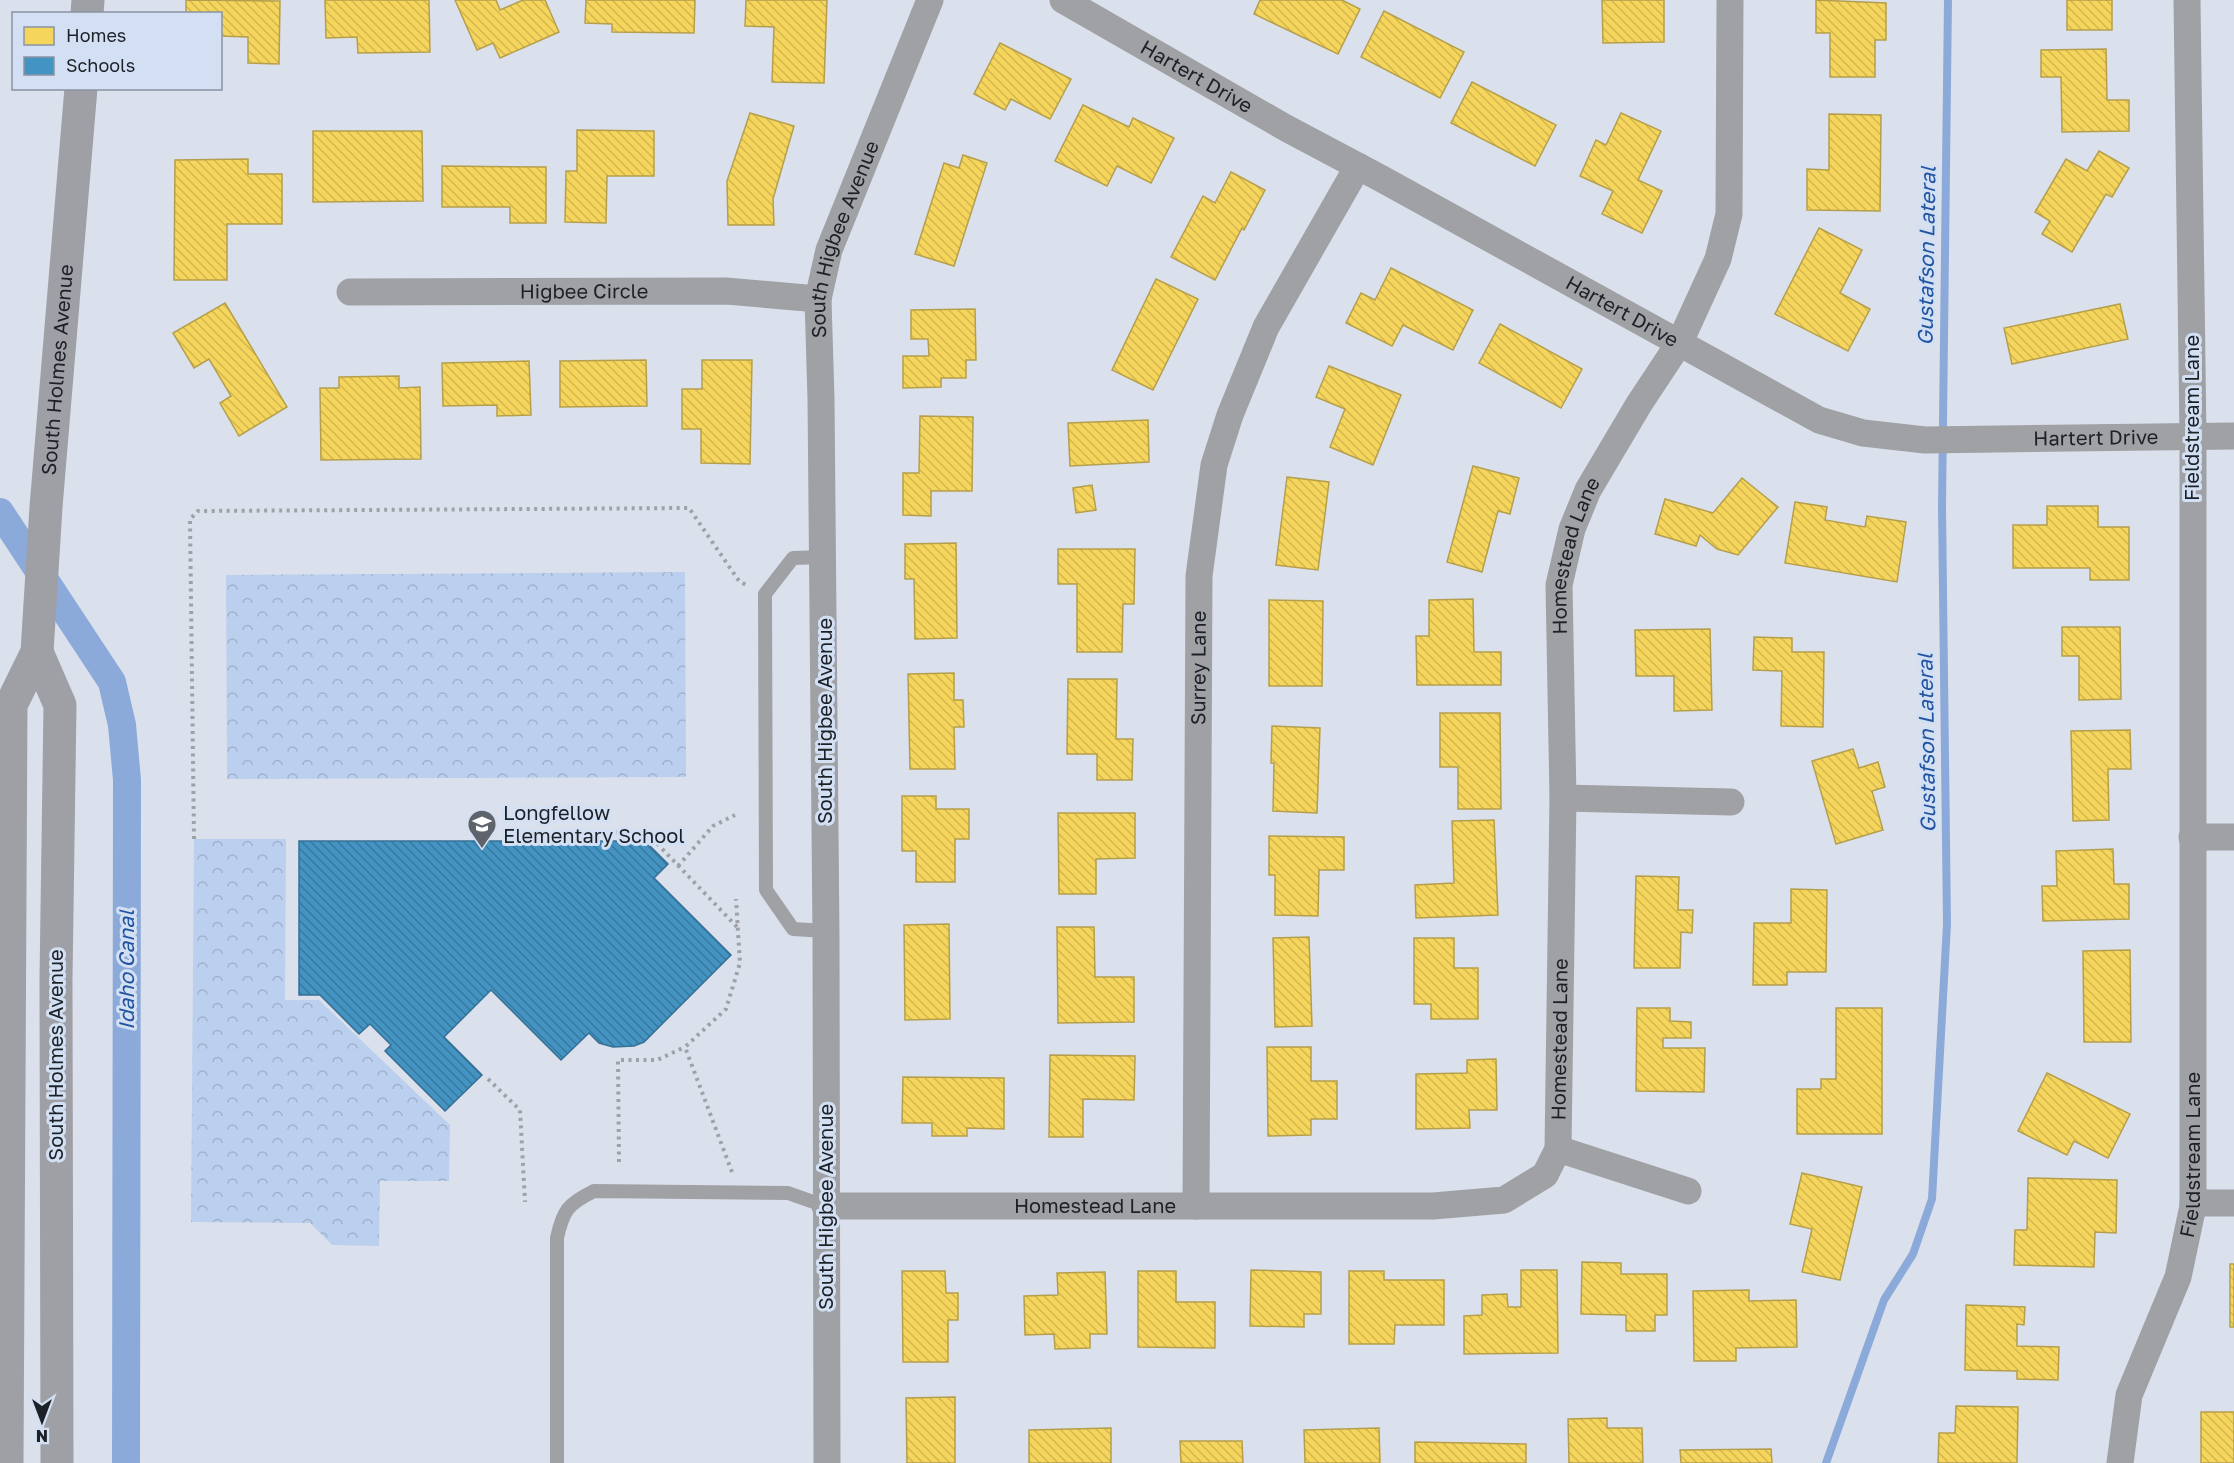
<svg xmlns="http://www.w3.org/2000/svg" width="2234" height="1463" viewBox="0 0 2234 1463" font-family="'Golos Text',sans-serif">
  <style>
    .park { fill: url(#park-crowns) }
    .homes { fill: url(#homes-back-hatch); stroke: #b59f4c; stroke-width: 1.5 }
    .schools { fill: url(#schools-back-hatch); stroke: #377094; stroke-width: 1.5 }
    .lines { fill: none; stroke-linecap: round; stroke-linejoin: round }
    .stream { stroke: #8caad9; stroke-width: 8 }
    .canal { stroke: #8caad9; stroke-width: 28 }
    .path { stroke: #9fa1a6; stroke-width: 4; stroke-dasharray: 3 4.5; stroke-linecap: butt }
    .service { stroke: #a0a1a5; stroke-width: 14 }
    .minor { stroke: #a0a1a5; stroke-width: 27 }
    .secondary { stroke: #9ea0a6; stroke-width: 33 }
    .labels { text-anchor: middle; stroke-width: 6; stroke-linejoin: round; paint-order: stroke }
    .street-label { font-size: 20px; fill: #1c2027; stroke: #d3e0f4 }
    .poi-label { font-size: 20px; fill: #1c2027; stroke: #d3e0f4; text-anchor: start }
    .water-label { font-size: 21px; font-style: italic; fill: #2254a0; stroke: #d3e0f4 }
  </style>
  <defs>
    <pattern id="park-crowns" width="20" height="18" patternUnits="userSpaceOnUse" patternTransform="scale(1.5)"><rect width="20" height="18" fill="#bbcfee"/><path d="M2 6a3 3 0 1 1 6 0M12 15a3 3 0 1 1 6 0" fill="none" stroke="#a0b1cc"/></pattern>
    <pattern id="homes-back-hatch" width="6" height="6" patternUnits="userSpaceOnUse" patternTransform="scale(1.5)"><rect width="6" height="6" fill="#f6d55c"/><path d="M-1 5l2 2M0 0l6 6M5-1l2 2" fill="none" stroke="#d2b750"/></pattern>
    <pattern id="schools-back-hatch" width="6" height="6" patternUnits="userSpaceOnUse" patternTransform="scale(1.5)"><rect width="6" height="6" fill="#4393c3"/><path d="M-1 5l2 2M0 0l6 6M5-1l2 2" fill="none" stroke="#37789e"/></pattern>
  </defs>
  <rect width="100%" height="100%" fill="#dbe1ec"/>
  <!-- park -->
  <g class="park">
    <polygon points="685,572 686,777 227,779 226,575"/>
    <polygon points="194,839 286,839 285,1000 319,1000 450,1125 449,1181 380,1181 379,1246 332,1245 310,1223 191,1222"/>
  </g>
  <!-- homes -->
  <g class="homes">
    <polygon points="186,0 280,1 279,64 248,63 248,37 220,36 220,14 186,14"/>
    <polygon points="325,0 429,0 430,52 358,53 357,37 326,38"/>
    <polygon points="455,0 496,0 500,10 523,0 545,0 559,32 500,58 493,43 477,50"/>
    <polygon points="586,0 695,0 694,33 612,32 612,24 585,23"/>
    <polygon points="746,0 827,0 824,83 772,82 774,27 745,26"/>
    <polygon points="1260,0 1342,0 1360,9 1338,54 1254,14"/>
    <polygon points="1602,0 1664,0 1664,42 1603,43"/>
    <polygon points="1816,0 1886,3 1886,40 1875,40 1875,77 1830,77 1830,33 1816,33"/>
    <rect x="2067" y="0" width="45" height="30"/>
    <polygon points="1384,11 1464,52 1440,98 1361,57"/>
    <polygon points="1000,43 1071,79 1050,119 1011,99 1005,110 974,94"/>
    <polygon points="2106,49 2107,100 2129,100 2129,131 2062,132 2061,77 2041,77 2041,50"/>
    <polygon points="1472,82 1556,125 1535,166 1451,123"/>
    <polygon points="1083,105 1129,127 1133,118 1174,138 1151,183 1117,166 1107,186 1055,161"/>
    <polygon points="750,113 794,126 773,199 774,225 728,225 727,181"/>
    <polygon points="1621,113 1661,131 1638,180 1662,191 1642,233 1602,214 1613,191 1580,176 1596,140 1606,145"/>
    <polygon points="1829,114 1881,115 1880,211 1807,210 1807,169 1829,170"/>
    <polygon points="577,130 654,131 654,176 607,176 606,223 565,222 566,171 577,171"/>
    <polygon points="313,131 422,131 423,201 313,202"/>
    <polygon points="2099,151 2129,168 2112,197 2106,194 2072,252 2042,234 2050,221 2035,212 2066,159 2087,171"/>
    <polygon points="963,155 987,163 954,266 915,254 944,163 959,168"/>
    <polygon points="248,159 248,174 282,174 282,224 227,224 227,280 174,280 175,160"/>
    <polygon points="442,166 546,167 546,223 510,223 510,207 442,207"/>
    <polygon points="1231,172 1265,190 1244,230 1242,228 1215,280 1171,257 1203,196 1215,203"/>
    <polygon points="1819,228 1862,250 1840,293 1870,309 1848,351 1775,314"/>
    <polygon points="1391,268 1473,310 1453,350 1403,325 1392,346 1346,323 1361,293 1375,300"/>
    <polygon points="1156,279 1198,299 1153,390 1112,370"/>
    <polygon points="225,303 287,407 239,436 220,403 231,396 209,359 194,368 173,333"/>
    <polygon points="2120,304 2128,339 2012,364 2004,328"/>
    <polygon points="975,309 976,360 966,360 966,378 941,378 941,387 903,388 903,356 929,356 928,339 911,339 911,310"/>
    <polygon points="1500,324 1582,369 1561,408 1479,363"/>
    <polygon points="646,360 647,406 560,407 560,361"/>
    <polygon points="702,360 752,360 750,464 701,463 701,429 682,429 682,389 702,389"/>
    <polygon points="529,361 531,415 497,416 497,405 443,406 442,363"/>
    <polygon points="1329,366 1401,395 1373,465 1330,447 1345,409 1316,397"/>
    <polygon points="399,376 399,388 420,387 421,459 321,460 320,388 339,388 339,377"/>
    <polygon points="920,416 973,417 972,491 931,491 931,516 903,515 903,473 919,473"/>
    <polygon points="1148,420 1149,462 1070,466 1068,423"/>
    <polygon points="1473,466 1519,478 1510,514 1498,511 1482,572 1447,562"/>
    <polygon points="1287,477 1329,482 1318,570 1276,565"/>
    <polygon points="1742,478 1778,507 1738,555 1717,549 1700,535 1696,546 1655,534 1665,499 1713,513"/>
    <polygon points="1092,485 1096,510 1076,513 1073,488"/>
    <polygon points="1795,502 1827,507 1825,520 1865,527 1867,516 1906,522 1897,582 1785,563"/>
    <polygon points="2047,506 2098,506 2098,527 2129,527 2129,580 2090,580 2090,568 2013,568 2013,525 2047,525"/>
    <polygon points="956,543 957,638 915,639 914,579 905,579 905,544"/>
    <polygon points="1058,549 1135,549 1134,604 1123,604 1122,652 1077,652 1077,584 1058,584"/>
    <polygon points="1473,599 1474,652 1501,652 1501,685 1417,685 1416,636 1429,636 1429,600"/>
    <polygon points="1269,600 1323,601 1322,686 1269,686"/>
    <polygon points="2062,627 2120,627 2121,699 2079,700 2079,656 2062,656"/>
    <polygon points="1710,629 1712,710 1674,711 1674,676 1636,676 1635,630"/>
    <polygon points="1754,637 1792,638 1792,652 1824,652 1823,727 1781,726 1782,671 1753,670"/>
    <polygon points="954,673 954,700 963,700 964,727 954,727 955,769 910,769 908,674"/>
    <polygon points="1068,679 1117,679 1116,739 1133,739 1132,780 1097,780 1097,754 1067,754"/>
    <polygon points="1440,713 1500,713 1501,809 1458,809 1458,767 1440,767"/>
    <polygon points="1272,726 1320,728 1317,813 1273,811 1274,763 1271,763"/>
    <polygon points="2130,730 2131,769 2108,769 2109,820 2073,821 2071,731"/>
    <polygon points="1853,749 1859,768 1878,762 1885,787 1872,791 1883,830 1836,844 1812,761"/>
    <polygon points="902,796 936,796 936,809 969,809 969,839 955,839 955,882 916,882 916,851 902,851"/>
    <polygon points="1058,813 1135,813 1135,858 1096,859 1096,894 1059,894"/>
    <polygon points="1494,820 1498,915 1416,918 1415,885 1454,883 1452,821"/>
    <polygon points="1269,836 1344,837 1344,870 1319,870 1318,916 1275,915 1275,875 1269,875"/>
    <polygon points="2113,849 2114,884 2129,884 2129,919 2043,921 2042,886 2057,886 2056,851"/>
    <polygon points="1636,876 1679,877 1678,910 1693,910 1692,933 1681,932 1680,968 1634,968"/>
    <polygon points="1791,889 1827,890 1826,972 1787,972 1787,985 1753,985 1754,923 1791,923"/>
    <polygon points="949,924 950,1019 905,1020 904,925"/>
    <polygon points="1057,927 1094,927 1095,977 1134,977 1134,1022 1058,1023"/>
    <polygon points="1309,937 1312,1026 1275,1027 1273,938"/>
    <polygon points="1414,938 1454,938 1454,968 1478,968 1478,1019 1431,1019 1431,1004 1414,1004"/>
    <polygon points="2130,950 2131,1042 2084,1042 2083,951"/>
    <polygon points="1637,1008 1670,1008 1670,1021 1691,1022 1691,1038 1663,1038 1663,1048 1705,1048 1704,1092 1636,1091"/>
    <polygon points="1836,1008 1882,1008 1882,1134 1797,1134 1797,1089 1821,1089 1821,1079 1836,1079"/>
    <polygon points="1267,1047 1311,1047 1311,1081 1337,1081 1337,1119 1311,1119 1311,1135 1268,1136"/>
    <polygon points="1050,1055 1135,1056 1134,1100 1083,1099 1083,1137 1049,1137"/>
    <polygon points="1496,1059 1497,1110 1469,1110 1470,1128 1416,1129 1416,1074 1467,1073 1467,1060"/>
    <polygon points="2047,1073 2130,1114 2108,1158 2074,1141 2067,1155 2018,1131"/>
    <polygon points="903,1077 1004,1078 1004,1129 967,1128 967,1136 932,1136 932,1123 902,1123"/>
    <polygon points="1802,1173 1862,1187 1840,1280 1802,1272 1812,1229 1790,1224"/>
    <polygon points="2028,1178 2117,1180 2116,1233 2095,1232 2094,1267 2014,1265 2015,1230 2027,1230"/>
    <polygon points="1582,1262 1621,1263 1621,1274 1667,1274 1667,1315 1655,1315 1655,1331 1626,1331 1626,1315 1581,1314"/>
    <rect x="2230" y="1264" width="4" height="63"/>
    <polygon points="1251,1270 1321,1272 1321,1314 1304,1314 1304,1327 1250,1326"/>
    <polygon points="1521,1270 1557,1270 1558,1353 1464,1354 1464,1316 1482,1315 1482,1295 1507,1294 1508,1307 1521,1307"/>
    <polygon points="902,1271 945,1271 946,1293 958,1293 958,1320 948,1320 948,1362 903,1362"/>
    <polygon points="1138,1271 1176,1271 1176,1302 1215,1302 1215,1348 1138,1347"/>
    <polygon points="1349,1271 1384,1271 1384,1280 1444,1280 1444,1325 1395,1325 1394,1344 1349,1344"/>
    <polygon points="1105,1272 1107,1334 1090,1334 1090,1348 1055,1349 1054,1334 1025,1335 1024,1296 1058,1295 1057,1273"/>
    <polygon points="1749,1290 1749,1301 1796,1300 1797,1347 1736,1348 1736,1361 1694,1361 1693,1291"/>
    <polygon points="1966,1305 2025,1307 2024,1325 2017,1324 2017,1346 2059,1347 2058,1380 2017,1379 2017,1371 1965,1370"/>
    <polygon points="955,1397 955,1463 907,1463 906,1398"/>
    <polygon points="1956,1406 2018,1407 2017,1463 1938,1463 1939,1433 1955,1433"/>
    <rect x="2201" y="1412" width="33" height="51"/>
    <polygon points="1607,1418 1607,1428 1642,1428 1643,1463 1569,1463 1568,1419"/>
    <polygon points="1111,1428 1111,1463 1029,1463 1029,1430"/>
    <polygon points="1379,1428 1380,1463 1305,1463 1304,1430"/>
    <polygon points="1180,1441 1242,1441 1243,1463 1181,1463"/>
    <polygon points="1415,1442 1526,1444 1526,1463 1415,1463"/>
    <polygon points="1771,1449 1772,1463 1681,1463 1680,1450"/>
  </g>
  <!-- schools -->
  <polygon class="schools" points="299,841 645,841 668,864 654,878 731,955 644,1042 634,1046 613,1047 599,1043 589,1033 561,1060 491,990 444,1037 482,1075 445,1111 385,1051 391,1045 370,1024 359,1034 320,995 299,995"/>
  <g class="lines">
    <!-- stream -->
    <polyline class="stream" points="1826,1463 1884,1300 1913,1254 1932,1199 1947,924 1942,507 1948,0"/>
    <!-- canal -->
    <polyline class="canal" points="0,512 112,682 122,725 127,780 126,1463"/>
    <!-- path -->
    <g class="path">
      <polyline points="609,832 647,833 737,927"/>
      <polyline points="194,839 190,519 198,511 689,508 739,581 748,586"/>
      <polyline points="678,866 713,826 735,815"/>
      <polyline points="488,1079 520,1110 525,1202"/>
      <polyline points="619,1162 618,1060 657,1060 685,1047"/>
      <polyline points="732,1172 685,1047 726,1009 740,963 736,899"/>
    </g>
    <!-- service -->
    <g class="service">
      <polyline points="823,557 793,558 765,594 766,890 793,929 826,931"/>
      <path d="M 557,1463 L 557,1238 C 563,1210 568,1204 594,1191 L 788,1193 L 825,1206"/>
    </g>
    <!-- minor -->
    <g class="minor">
      <path id="s1" d="M 1063,0 L 1286,128 L 1382,179 L 1819,420 L 1863,433 L 1925,440 L 2234,436"/>
      <path id="s2" d="M 350,292 L 726,291 L 818,299"/>
      <polyline points="1563,798 1731,802"/>
      <polyline points="2192,837 2234,837"/>
      <polyline points="1558,1149 1688,1191"/>
      <polyline points="2193,1203 2234,1203"/>
      <path id="s3" d="M 825,1206 L 1433,1206 L 1504,1200 L 1545,1175 L 1558,1149 L 1563,798 L 1559,585 L 1572,529 L 1588,490 L 1639,404 L 1680,342 L 1718,259 L 1729,214 L 1730,0"/>
      <path id="s4" d="M 1196,1206 L 1199,576 L 1214,465 L 1230,415 L 1266,327 L 1358,166"/>
      <path id="s5" d="M 827,1463 L 826,937 L 821,399 L 818,299 L 829,250 L 930,0"/>
      <path id="s6" d="M 2120,1463 L 2129,1395 L 2178,1277 L 2193,1206 L 2193,436 L 2187,0"/>
    </g>
    <!-- secondary -->
    <g class="secondary">
      <polyline points="87,14 88,0"/>
      <polyline points="37,652 60,705 56,979 57,1463"/>
      <path id="s7" d="M 7,1463 L 11,705 L 37,652 L 46,507 L 81,88"/>
    </g>
  </g>
  <!-- icons -->
  <defs>
    <g id="school-pin" transform="scale(1.5)"><path d="M0 17L-7.5 6A9.5 9.5 0 1 1 7.5 6Z" fill="#5f646c" stroke="#d3e0f4"/><path d="M0-5L7-2L0 1L-7-2ZM-4 1L0 2.5L4 1V4Q0 6-4 4Z" fill="#fff"/></g>
  </defs>
  <g fill-rule="evenodd">
    <use href="#school-pin" x="482" y="824"/>
  </g>
  <g class="labels">
    <!-- street labels -->
    <g class="street-label">
      <text dy="7" stroke="none"><textPath href="#s1" startOffset="154">Hartert Drive</textPath></text>
      <text dy="7" stroke="none"><textPath href="#s5" startOffset="1228">South Higbee Avenue</textPath></text>
      <text dy="7" stroke="none"><textPath href="#s2" startOffset="234">Higbee Circle</textPath></text>
      <text dy="7" stroke="none"><textPath href="#s1" startOffset="640">Hartert Drive</textPath></text>
      <text dy="7" stroke="none"><textPath href="#s7" startOffset="1100">South Holmes Avenue</textPath></text>
      <text transform="translate(2192 418) rotate(-90)" y="7">Fieldstream Lane</text>
      <text dy="7" stroke="none"><textPath href="#s1" startOffset="1144">Hartert Drive</textPath></text>
      <text dy="7" stroke="none"><textPath href="#s3" startOffset="1352">Homestead Lane</textPath></text>
      <text dy="7" stroke="none"><textPath href="#s4" startOffset="538">Surrey Lane</textPath></text>
      <text transform="translate(825 721) rotate(-90)" y="7">South Higbee Avenue</text>
      <text dy="7" stroke="none"><textPath href="#s3" startOffset="866">Homestead Lane</textPath></text>
      <text transform="translate(56 1055) rotate(-90)" y="7">South Holmes Avenue</text>
      <text dy="7" stroke="none"><textPath href="#s6" startOffset="320">Fieldstream Lane</textPath></text>
      <text dy="7" stroke="none"><textPath href="#s3" startOffset="270">Homestead Lane</textPath></text>
      <text transform="translate(826 1207) rotate(-90)" y="7">South Higbee Avenue</text>
    </g>
    <!-- poi labels -->
    <g class="poi-label">
      <text x="503" y="820">Longfellow<tspan x="503" dy="23">Elementary School</tspan></text>
    </g>
    <!-- water labels -->
    <g class="water-label">
      <text transform="translate(1927 256) rotate(-89)" y="7">Gustafson Lateral</text>
      <text transform="translate(1927 743) rotate(-91)" y="7">Gustafson Lateral</text>
      <text transform="translate(127 970) rotate(-90)" y="7">Idaho Canal</text>
    </g>
  </g>
  <!-- legend -->
  <rect x="12" y="12" width="210" height="78" fill="#d3e0f4" stroke="#8a93a2" stroke-width="1.5"/>
  <rect x="24" y="27" width="30" height="18" fill="#f6d55c" stroke="#8a93a2" stroke-width="1.5"/>
  <text x="66" y="42" font-size="18" fill="#1c2027">Homes</text>
  <rect x="24" y="57" width="30" height="18" fill="#4393c3" stroke="#8a93a2" stroke-width="1.5"/>
  <text x="66" y="72" font-size="18" fill="#1c2027">Schools</text>
  <!-- north arrow -->
  <g transform="translate(42 1421) rotate(180)" stroke="#d3e0f4" stroke-width="4.5" paint-order="stroke">
  <path d="M0-4.5L10 22L0 15L-10 22Z" fill="#1c2027"/>
  <text y="-9" font-size="16" font-weight="bold" text-anchor="middle" fill="#1c2027">N</text>
  </g>
</svg>
